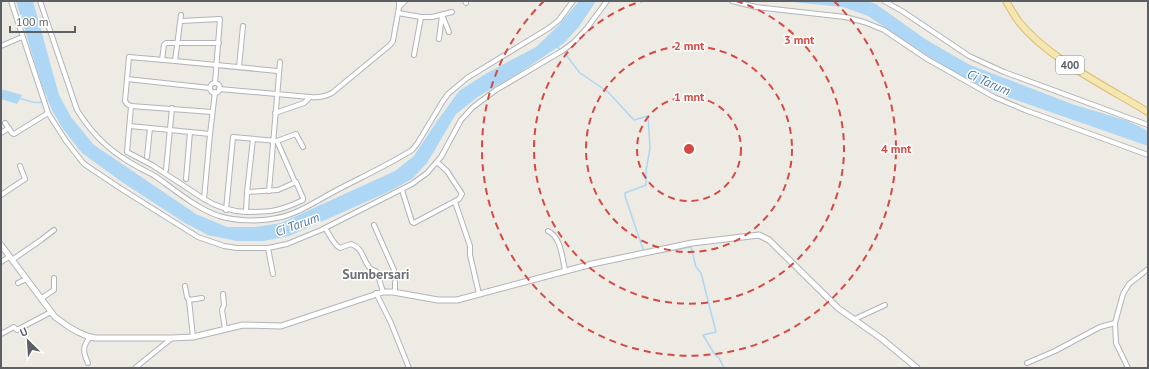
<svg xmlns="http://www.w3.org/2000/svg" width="1149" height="369" viewBox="0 0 1149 369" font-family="'PT Sans',sans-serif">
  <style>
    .water { fill: #add7f4 }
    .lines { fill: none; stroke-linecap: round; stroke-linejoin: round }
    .stream { stroke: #add7f4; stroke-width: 1.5 }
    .minor-tunnel { stroke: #c9c8c4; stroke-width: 4; stroke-dasharray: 4 2; stroke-linecap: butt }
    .minor-casing { stroke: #b1b4b8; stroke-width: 6 }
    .tertiary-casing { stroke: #b1b4b8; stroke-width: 7 }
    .primary-casing { stroke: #dfbb6b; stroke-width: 8 }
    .minor { stroke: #fff; stroke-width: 4 }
    .tertiary { stroke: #fff; stroke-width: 5 }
    .primary { stroke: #f5e7b1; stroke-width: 6 }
    .ring { fill: none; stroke: #d34a44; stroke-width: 2; stroke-dasharray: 7 5 }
    .labels { text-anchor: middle; stroke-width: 3; stroke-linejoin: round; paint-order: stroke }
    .shield { fill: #fff; stroke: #8d8f92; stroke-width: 1 }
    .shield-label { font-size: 11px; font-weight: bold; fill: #5c5f63 }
    .water-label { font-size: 13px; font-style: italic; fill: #4c7aa4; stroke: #fff }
    .quarter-label { font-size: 14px; font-weight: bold; fill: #6d7175; stroke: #fff }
    .centre { fill: #d34a44; stroke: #fff; stroke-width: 2 }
    .ring-label { font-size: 12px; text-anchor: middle; font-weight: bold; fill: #d34a44; stroke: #fff; stroke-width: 3; stroke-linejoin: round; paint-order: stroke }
  </style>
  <rect width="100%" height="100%" fill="#edebe4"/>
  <!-- water -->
  <g class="water">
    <polygon points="16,1 33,1 59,95 71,117 94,145 196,214 227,227 255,227 281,223 395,171 414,156 435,124 459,91 487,73 536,47 558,26 579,1 596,1 578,28 564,43 516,75 479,96 456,114 427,163 412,179 388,192 289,236 264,241 237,241 208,235 185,223 122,182 82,153 63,129 52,110 41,83"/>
    <polygon points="782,1 867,1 876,4 925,39 970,65 1072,104 1128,121 1148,131 1148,146 996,93 966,79 937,62 868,16 843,7"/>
    <polygon points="1,89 22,95 17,104 1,99"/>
  </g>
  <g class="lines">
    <!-- stream -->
    <g class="stream">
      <polyline points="1,2 3,1"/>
      <polyline points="557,47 562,50 580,73 608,92 634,120 648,116 650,148 646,171 646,185 625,193 625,196 644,252"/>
      <path d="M 19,98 C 33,102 35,105 50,100"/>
      <polyline points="645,255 691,247 696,267 701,273 716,332 703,335 715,355 719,358 724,368"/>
    </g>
    <!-- minor-tunnel -->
    <polyline class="minor-tunnel" points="394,270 395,282"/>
    <!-- minor casing -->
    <g class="minor-casing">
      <g id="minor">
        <polyline points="11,1 48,113 66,141 84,164 123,190 198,237 224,246 237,248 268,248 287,244 321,230 412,184 427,173 441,157 461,120 473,107 496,90 562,51 574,42 587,28 607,1"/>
        <path d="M 40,1 L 77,110 C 89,129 104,146 123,158 C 133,165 144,170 155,176 C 175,190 196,208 219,216 C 236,221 259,222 277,218 C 298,214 318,200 337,190 C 362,177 388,165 412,150 L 417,144 L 443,101 L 448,94 L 467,78 L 549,28 L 559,20 L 573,1"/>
        <polyline points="399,1 399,7 405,1"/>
        <polyline points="465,1 466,3"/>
        <polyline points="732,1 756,7 845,17 864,22 884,30 927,59 994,97 1025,110 1148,155"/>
        <polyline points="884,1 902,11 969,56 1004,72 1148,125"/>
        <polyline points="398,13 421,17 432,17 452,12"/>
        <polyline points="442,15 449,32"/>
        <polyline points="181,21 220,19 215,83"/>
        <polyline points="439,39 442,15"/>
        <polyline points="1,46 22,37"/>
        <polyline points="414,55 421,17"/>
        <polyline points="162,60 164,45 166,43 219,43"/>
        <polyline points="175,61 278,71"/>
        <polyline points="239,67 243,26"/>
        <polyline points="127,79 210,88"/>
        <circle cx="215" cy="88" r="5"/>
        <path d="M 219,89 L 310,97 C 318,98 324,97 332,93 L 390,45 L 393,41 L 399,7"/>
        <polyline points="131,106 127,104 125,101 129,57 175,61 181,15"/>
        <polyline points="275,113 304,103 310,97"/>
        <polyline points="5,123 12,133 14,134 48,113"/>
        <polyline points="130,126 210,134 215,92"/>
        <polyline points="1,133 9,128"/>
        <path d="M 210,134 L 204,199 C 218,208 231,211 246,212"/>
        <polyline points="277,141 296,134 303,147"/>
        <polyline points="147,157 150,128"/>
        <polyline points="166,170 172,108"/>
        <polyline points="186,179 190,132"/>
        <path d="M 296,182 L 303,198 L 303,200 C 280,211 271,212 246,212 L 247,192 L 278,190 Z"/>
        <polyline points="402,190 412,222 414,223 459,199 462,194 447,171 437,162"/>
        <polyline points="269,191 280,62"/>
        <polyline points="247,192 253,139"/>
        <polyline points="1,195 25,179 20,166"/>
        <polyline points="204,199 152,165 127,152 131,106 212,112"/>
        <polyline points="455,202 470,246 470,255 479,294"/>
        <polyline points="226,210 233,137 277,141 295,182"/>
        <polyline points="374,225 394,270"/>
        <path d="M 325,228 C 330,235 333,244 340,248 L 351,244 C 363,248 362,258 369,267 C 371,270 374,270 377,272 L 383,292"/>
        <path d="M 548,231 C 561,237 562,257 565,270"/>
        <polyline points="268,248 273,274"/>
        <polyline points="12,260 41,240 54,230"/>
        <polyline points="1,262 9,257"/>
        <polyline points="395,282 395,293"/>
        <polyline points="18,283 26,279"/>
        <polyline points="185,286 187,297 189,300 193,337"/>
        <polyline points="376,293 391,323 409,368"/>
        <polyline points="223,294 224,305 222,310 225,329"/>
        <polyline points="42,298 54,290 54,278"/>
        <polyline points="189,300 202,298"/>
        <polyline points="855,319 885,305"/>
        <polyline points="1115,323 1116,343 1128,368"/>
        <polyline points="1,334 14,327 17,330 51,312"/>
        <path d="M 88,363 C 83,352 82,347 90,337"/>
        <polyline points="1027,363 1055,351 1100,327 1115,323 1123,294 1129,284 1148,269"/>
        <polyline points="135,368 172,338"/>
      </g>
    </g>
    <!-- tertiary casing -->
    <g class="tertiary-casing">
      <polyline id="tertiary" points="1,245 55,317 69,327 78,332 87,336 95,338 172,338 193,337 243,325 281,326 383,292 393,292 438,300 457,300 592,264 692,243 759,235 769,240 838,308 882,339 917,368"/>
    </g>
    <!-- primary casing -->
    <g class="primary-casing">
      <path id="primary" d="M 1006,1 C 1010,8 1014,15 1019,22 C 1049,59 1107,87 1148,112"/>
    </g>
    <!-- minor -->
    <use href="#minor" class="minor"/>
    <!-- tertiary -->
    <use href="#tertiary" class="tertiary"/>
    <!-- primary -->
    <use href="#primary" class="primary"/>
  </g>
  <!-- distance rings -->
  <g class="ring">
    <circle cx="689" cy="149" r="52"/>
    <circle cx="689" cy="149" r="103"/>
    <path d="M736 1A155 155 0 1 1 642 1"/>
    <path d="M834 1A207 207 0 1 1 544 1"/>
  </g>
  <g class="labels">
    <!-- shield labels -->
    <rect class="shield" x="1056" y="56" width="28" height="18" rx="3"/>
    <g class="shield-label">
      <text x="1070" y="69">400</text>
    </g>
    <!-- water labels -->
    <g class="water-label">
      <text transform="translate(989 82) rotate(24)" y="5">Ci Tarum</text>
      <text transform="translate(297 224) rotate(-20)" y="5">Ci Tarum</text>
    </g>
    <!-- quarter labels -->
    <g class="quarter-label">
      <text x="376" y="279">Sumbersari</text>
    </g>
  </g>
  <circle cx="689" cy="149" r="6" class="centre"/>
  <g class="ring-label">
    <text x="799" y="44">3 mnt</text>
    <text x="689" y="50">2 mnt</text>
    <text x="689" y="101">1 mnt</text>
    <text x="896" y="153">4 mnt</text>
  </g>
  <!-- border -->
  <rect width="1149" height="369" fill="none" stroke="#5c5f63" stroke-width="4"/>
  <!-- north arrow -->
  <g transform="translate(28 341) rotate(335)" stroke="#ffffff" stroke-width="3" paint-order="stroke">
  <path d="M0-3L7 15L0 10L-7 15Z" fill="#5c5f63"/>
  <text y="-6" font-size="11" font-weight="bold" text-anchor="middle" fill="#5c5f63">U</text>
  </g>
  <!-- scale -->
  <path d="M10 26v6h65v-6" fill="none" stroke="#5c5f63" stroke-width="2"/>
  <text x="16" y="26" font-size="12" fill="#5c5f63" stroke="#ffffff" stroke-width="3" paint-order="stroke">100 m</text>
</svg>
